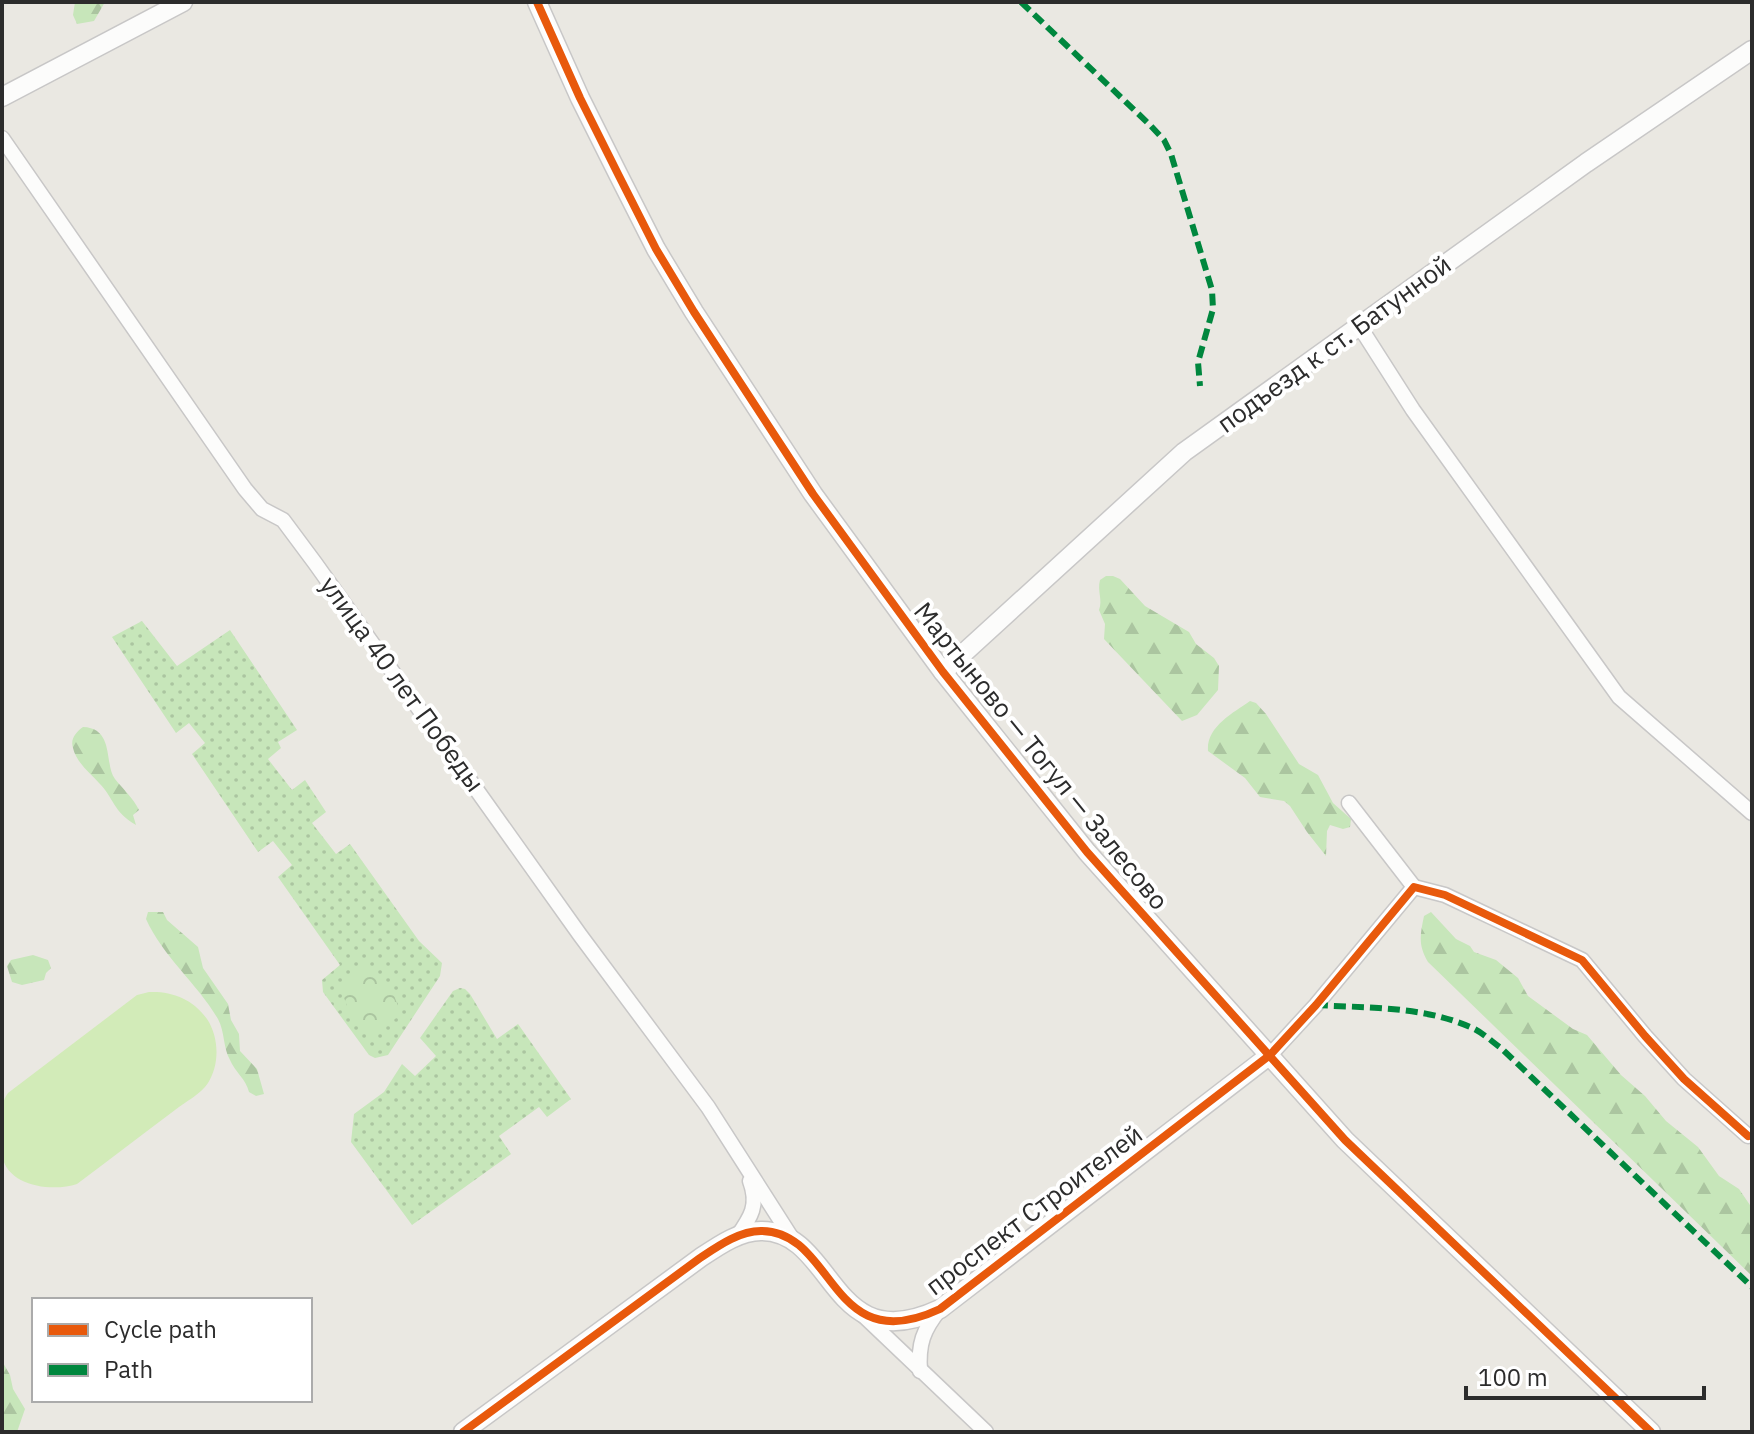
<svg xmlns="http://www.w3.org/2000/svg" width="1754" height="1434" viewBox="0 0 1754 1434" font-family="'IBM Plex Sans',sans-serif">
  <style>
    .grass { fill: url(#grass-dots) }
    .forest { fill: url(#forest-firs) }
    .park { fill: url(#park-crowns) }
    .pitch { fill: #d2ebb8 }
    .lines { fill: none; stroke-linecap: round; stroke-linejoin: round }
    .minor-casing { stroke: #c8c7c7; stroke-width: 17 }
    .tertiary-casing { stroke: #c8c7c7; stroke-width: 21 }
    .minor { stroke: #fcfcfb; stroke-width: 14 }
    .tertiary { stroke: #fcfcfb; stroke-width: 18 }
    .quiet { stroke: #00873e; stroke-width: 6; stroke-dasharray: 12 6; stroke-linecap: butt }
    .cycleway-casing { stroke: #fff; stroke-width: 13 }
    .cycleway { stroke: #e8590c; stroke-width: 8 }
    .labels { text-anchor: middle; stroke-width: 8; stroke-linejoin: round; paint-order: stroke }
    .street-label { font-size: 26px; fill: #2c2c2c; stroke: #fff }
  </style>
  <defs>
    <pattern id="grass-dots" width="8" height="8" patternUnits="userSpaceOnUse" patternTransform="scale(2)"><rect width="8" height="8" fill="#c7e6ba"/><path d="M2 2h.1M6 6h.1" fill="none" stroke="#abc5a0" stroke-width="1.8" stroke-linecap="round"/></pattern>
    <pattern id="forest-firs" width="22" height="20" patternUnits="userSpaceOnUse" patternTransform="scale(2)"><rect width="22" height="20" fill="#c7e6ba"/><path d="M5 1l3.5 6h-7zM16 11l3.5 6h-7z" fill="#abc5a0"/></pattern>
    <pattern id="park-crowns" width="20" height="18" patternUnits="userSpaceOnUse" patternTransform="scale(2)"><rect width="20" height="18" fill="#c7e6ba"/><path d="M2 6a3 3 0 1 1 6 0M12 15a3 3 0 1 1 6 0" fill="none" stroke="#abc5a0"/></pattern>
  </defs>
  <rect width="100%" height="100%" fill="#eae8e2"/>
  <!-- grass -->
  <g class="grass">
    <polygon points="142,621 177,666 230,630 297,730 278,742 281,748 268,759 292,790 305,780 326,812 312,823 336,854 350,844 419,941 442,963 440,976 388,1055 375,1058 369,1055 323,992 322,980 340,965 278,877 292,865 273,841 258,852 192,754 205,743 189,723 176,733 112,637"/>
    <polygon points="460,988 465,989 470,994 497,1039 518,1024 571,1099 547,1117 539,1107 499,1136 511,1154 412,1225 351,1142 354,1114 384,1092 402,1064 415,1076 436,1056 420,1038 453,991"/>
  </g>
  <!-- forest -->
  <g class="forest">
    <polygon points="75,2 105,2 94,21 77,24 73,15"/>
    <path d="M 1106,576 L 1113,576 L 1120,579 L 1145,606 L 1189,632 L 1196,644 L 1214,658 L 1219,666 L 1218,690 L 1197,715 L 1182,721 L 1104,639 L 1105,624 L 1099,610 C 1103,600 1097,591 1100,580 Z"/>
    <path d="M 1250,701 L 1256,703 L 1266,714 L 1299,764 L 1318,775 L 1333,803 L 1351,819 L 1350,827 L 1343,829 L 1330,825 L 1327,831 L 1326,856 L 1307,832 L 1290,806 L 1284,801 L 1260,797 L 1245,778 L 1208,751 C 1206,727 1233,713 1250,701 Z"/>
    <path d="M 83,727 C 115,728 104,765 115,779 C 122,788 134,799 139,810 L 133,815 L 136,825 C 113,812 114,798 99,783 C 90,773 76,762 73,748 C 70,739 76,732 83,727 Z"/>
    <path d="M 148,912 L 163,912 L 167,920 L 198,947 L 203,968 L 228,1004 L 231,1020 L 239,1034 L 240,1051 L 257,1069 L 264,1094 L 256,1096 L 249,1092 C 246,1079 235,1072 230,1060 C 223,1048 225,1032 218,1019 C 197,983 163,957 146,919 Z"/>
    <path d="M 1431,912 L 1456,939 L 1470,946 L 1474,952 L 1496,960 L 1518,978 L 1528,996 L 1573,1029 L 1587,1035 L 1621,1075 L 1645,1096 L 1666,1121 L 1698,1147 L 1719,1176 L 1739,1189 L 1752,1208 L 1752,1276 L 1428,962 C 1418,945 1420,935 1424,916 Z"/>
    <polygon points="33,955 48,960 51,968 46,973 44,980 22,985 12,982 7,966 11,960"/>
    <polygon points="2,1361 10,1375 13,1389 25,1409 17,1432 2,1432"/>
  </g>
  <!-- park -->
  <polygon class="park" points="364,968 390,985 401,1014 375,1035 352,1019 340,987"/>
  <!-- pitch -->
  <path class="pitch" d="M 149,992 C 172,991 193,999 207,1019 C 219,1037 220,1064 208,1083 C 201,1094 185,1102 175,1110 C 142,1135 110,1159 77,1184 C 53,1192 7,1187 2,1155 C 1,1147 2,1137 2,1129 C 2,1116 0,1104 8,1093 L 137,995 Z"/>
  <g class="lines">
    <!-- minor casing -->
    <g class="minor-casing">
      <g id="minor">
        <polyline points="2,138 245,489 262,509 283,520 315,563 580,935 708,1107 793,1240"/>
        <polyline points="1360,327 1413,410 1619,697 1752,813"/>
        <polyline points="1349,803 1414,887"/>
        <polyline points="1270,1055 1316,1005 1414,887 1445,895 1582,960 1645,1036 1684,1079 1748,1136"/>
        <path d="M 737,1237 C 751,1217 759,1205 750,1181"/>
        <polyline points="863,1315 986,1432"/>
        <path d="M 920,1371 C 918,1344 923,1330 940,1309"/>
      </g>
    </g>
    <!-- tertiary casing -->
    <g class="tertiary-casing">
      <g id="tertiary">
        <polyline points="537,2 580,98 618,174 656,249 694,312 813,494 943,672 1087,852 1345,1140 1651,1432"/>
        <polyline points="2,97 183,2"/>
        <polyline points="943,672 1184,452 1586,163 1752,50"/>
        <path d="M 463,1432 L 700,1258 C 718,1246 739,1231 761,1231 C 836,1231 829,1361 940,1309 L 1270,1055"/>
      </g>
    </g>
    <!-- minor -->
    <use href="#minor" class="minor"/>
    <!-- tertiary -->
    <use href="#tertiary" class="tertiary"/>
    <!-- quiet -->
    <g class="quiet">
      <polyline points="1021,2 1150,125 1164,140 1171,154 1212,290 1213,309 1198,362 1200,386"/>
      <path d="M 1316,1005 C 1367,1008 1422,1006 1470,1027 C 1481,1031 1491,1041 1501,1048 L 1752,1287"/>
    </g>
    <!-- cycleway casing -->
    <g class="cycleway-casing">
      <g id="cycleway">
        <polyline points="537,2 580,98 618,174 656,249 694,312 813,494 943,672 1087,852 1345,1140 1651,1432"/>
        <path d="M 463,1432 L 700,1258 C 718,1246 739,1231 761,1231 C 836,1231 829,1361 940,1309 L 1270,1055 L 1316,1005 L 1414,887 L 1445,895 L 1582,960 L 1645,1036 L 1684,1079 L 1748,1136"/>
      </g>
    </g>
    <!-- cycleway -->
    <use href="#cycleway" class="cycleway"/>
  </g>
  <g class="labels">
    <!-- street labels -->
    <g class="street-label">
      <text transform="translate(1334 344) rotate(-36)" y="9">подъезд к ст. Батунной</text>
      <text transform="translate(402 684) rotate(54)" y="9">улица 40 лет Победы</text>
      <text transform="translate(1041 756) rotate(51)" y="9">Мартыново — Тогул — Залесово</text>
      <text transform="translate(1034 1210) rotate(-37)" y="9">проспект Строителей</text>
    </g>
  </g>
  <!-- border -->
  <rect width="1754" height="1434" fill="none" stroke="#2c2c2c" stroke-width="8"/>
  <!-- legend -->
  <rect x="32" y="1298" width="280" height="104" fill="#ffffff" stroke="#ababab" stroke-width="2"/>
  <rect x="48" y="1324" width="40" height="12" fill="#e8590c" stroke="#ababab" stroke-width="2"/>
  <text x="104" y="1338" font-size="24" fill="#2c2c2c">Cycle path</text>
  <rect x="48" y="1364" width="40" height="12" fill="#00873e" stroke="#ababab" stroke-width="2"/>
  <text x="104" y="1378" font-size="24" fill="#2c2c2c">Path</text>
  <!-- scale -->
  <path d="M1466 1386v12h238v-12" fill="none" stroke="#2c2c2c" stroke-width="4"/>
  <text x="1478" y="1386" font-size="24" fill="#2c2c2c" stroke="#ffffff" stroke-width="6" paint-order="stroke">100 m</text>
</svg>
